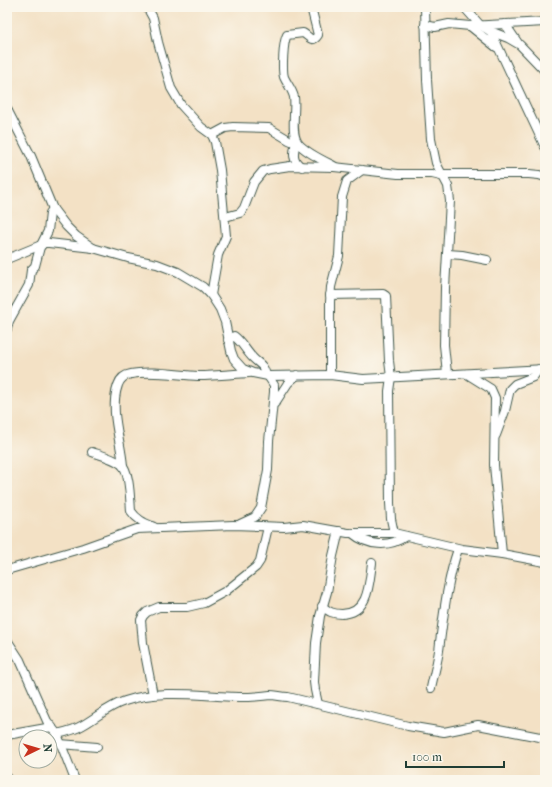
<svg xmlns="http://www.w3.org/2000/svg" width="552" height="787" viewBox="0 0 552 787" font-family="'IM FELL French Canon',serif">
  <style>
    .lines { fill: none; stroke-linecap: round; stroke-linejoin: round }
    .street-casing { stroke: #3f564a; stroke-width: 10 }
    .street { stroke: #fff; stroke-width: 8 }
  </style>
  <rect width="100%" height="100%" fill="#fbf7ec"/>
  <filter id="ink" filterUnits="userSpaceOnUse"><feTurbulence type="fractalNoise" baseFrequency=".025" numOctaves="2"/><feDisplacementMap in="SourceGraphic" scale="8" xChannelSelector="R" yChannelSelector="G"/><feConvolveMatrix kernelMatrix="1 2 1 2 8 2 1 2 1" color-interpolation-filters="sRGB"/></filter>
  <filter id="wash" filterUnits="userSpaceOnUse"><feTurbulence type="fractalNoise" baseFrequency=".012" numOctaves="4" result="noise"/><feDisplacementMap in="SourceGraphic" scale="16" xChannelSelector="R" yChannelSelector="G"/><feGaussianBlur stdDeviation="0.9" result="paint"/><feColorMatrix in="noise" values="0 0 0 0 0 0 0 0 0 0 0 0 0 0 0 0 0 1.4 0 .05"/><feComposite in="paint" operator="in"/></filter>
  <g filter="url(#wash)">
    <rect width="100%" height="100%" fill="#f3e1c5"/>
  </g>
  <g filter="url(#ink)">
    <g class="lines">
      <!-- street casing -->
      <g class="street-casing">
        <g id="street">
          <polyline points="147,7 153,18 158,42 171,88 181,105 201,127 212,135 215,142 220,170 226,236 218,255 211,295"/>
          <path d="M 311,7 L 318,35 C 312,44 309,36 303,33 L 287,35 C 283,42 282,70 284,77 C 287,84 292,89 294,97 C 296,109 290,133 298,143 C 305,152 324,161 334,166"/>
          <polyline points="425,7 427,80 431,139 436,163 448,186 450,201 445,288 444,345 447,373"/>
          <polyline points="464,7 480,25 490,31 493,36 545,147"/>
          <polyline points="505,24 518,43"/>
          <polyline points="425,25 435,27 449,24 470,26 545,22"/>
          <polyline points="470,26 496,47"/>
          <polyline points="490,31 508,38 520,45 545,71"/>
          <polyline points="7,109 31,156 53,209 66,226 76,236 93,248 128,258 157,264 178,272 203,287 211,295 220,309 225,322 231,351 234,359 243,369 253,373 268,376 330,375 363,379 545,369"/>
          <polyline points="212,135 225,128 233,127 269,128 289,140 298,144"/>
          <path d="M 296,143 C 293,153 292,161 302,167"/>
          <polyline points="442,174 529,174 539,175 545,177"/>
          <polyline points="225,217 240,213 244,208 254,182 263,171 270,169 290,166 334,167 398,174 432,174 445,177"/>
          <polyline points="40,247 44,243 49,243 93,248"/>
          <polyline points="448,254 462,255 487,260"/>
          <polyline points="7,259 41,245"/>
          <polyline points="330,295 383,294 386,296 389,361 391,377 389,391 390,503 391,519 394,533"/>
          <polyline points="7,329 9,321 29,285 31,270 35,266 40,247 48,231 50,213 53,209"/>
          <path d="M 228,340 L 234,336 C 242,342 246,351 253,358 C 260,365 263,364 266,375"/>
          <polyline points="467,374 491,389 495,398 494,465 502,554"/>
          <polyline points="330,375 330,302 331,287 339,256 342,197 347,181 362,170"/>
          <polyline points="275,403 288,383 297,375"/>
          <polyline points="496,435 505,411 510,389 515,384 533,377 539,369"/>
          <path d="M 92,452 C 101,455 113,458 121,464 C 130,470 130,500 131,511 C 137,520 145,523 154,527"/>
          <path d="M 123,466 C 121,440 109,410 118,385 C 120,379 125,375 131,374 C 149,370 178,375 198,376 C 215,376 232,374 249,373"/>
          <polyline points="240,524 255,517 261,508 268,470 269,441 274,392 274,385 268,376"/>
          <path d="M 352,533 C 368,546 389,548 406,536"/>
          <polyline points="7,570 83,548 137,529 233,525 284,527 303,525 348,533 394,533 462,549 502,554 545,562"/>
          <path d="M 322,606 C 329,612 333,614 342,614 C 369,613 369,584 372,563"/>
          <polyline points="7,640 20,660 47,721 57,734 75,780"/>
          <path d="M 431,688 C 434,673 439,658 440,642 C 444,611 448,578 458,549"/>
          <polyline points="153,695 143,643 141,620 143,616 147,612 159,607 187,607 204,603 226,591 256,567 260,561 268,527"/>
          <polyline points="318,704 315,690 314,682 316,643 320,616 327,592 333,556 339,531"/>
          <path d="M 57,734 C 66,732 75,730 83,725 C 97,717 109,706 125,701 C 164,688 205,697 246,697 C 254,697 262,696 270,695 C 276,695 282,697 288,697 L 408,726 L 444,732 L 478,725 L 545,738"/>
          <polyline points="7,735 52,727"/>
          <polyline points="60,744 97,747"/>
          <polyline points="7,777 9,780"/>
        </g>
      </g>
      <!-- street -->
      <use href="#street" class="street"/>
    </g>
  </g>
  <!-- margin -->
  <rect width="552" height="787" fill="none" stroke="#fbf7ec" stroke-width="24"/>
  <!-- north arrow -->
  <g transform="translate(38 749) rotate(85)"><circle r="19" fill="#fbf7ec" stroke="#a3ada2"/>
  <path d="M0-3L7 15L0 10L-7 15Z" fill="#c8321e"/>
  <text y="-6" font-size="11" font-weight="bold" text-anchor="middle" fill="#1f3d34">N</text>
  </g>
  <!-- scale -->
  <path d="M406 761v6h98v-6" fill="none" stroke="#1f3d34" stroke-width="2"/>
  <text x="412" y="761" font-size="12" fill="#1f3d34" stroke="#fbf7ec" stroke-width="3" paint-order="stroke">100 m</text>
</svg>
